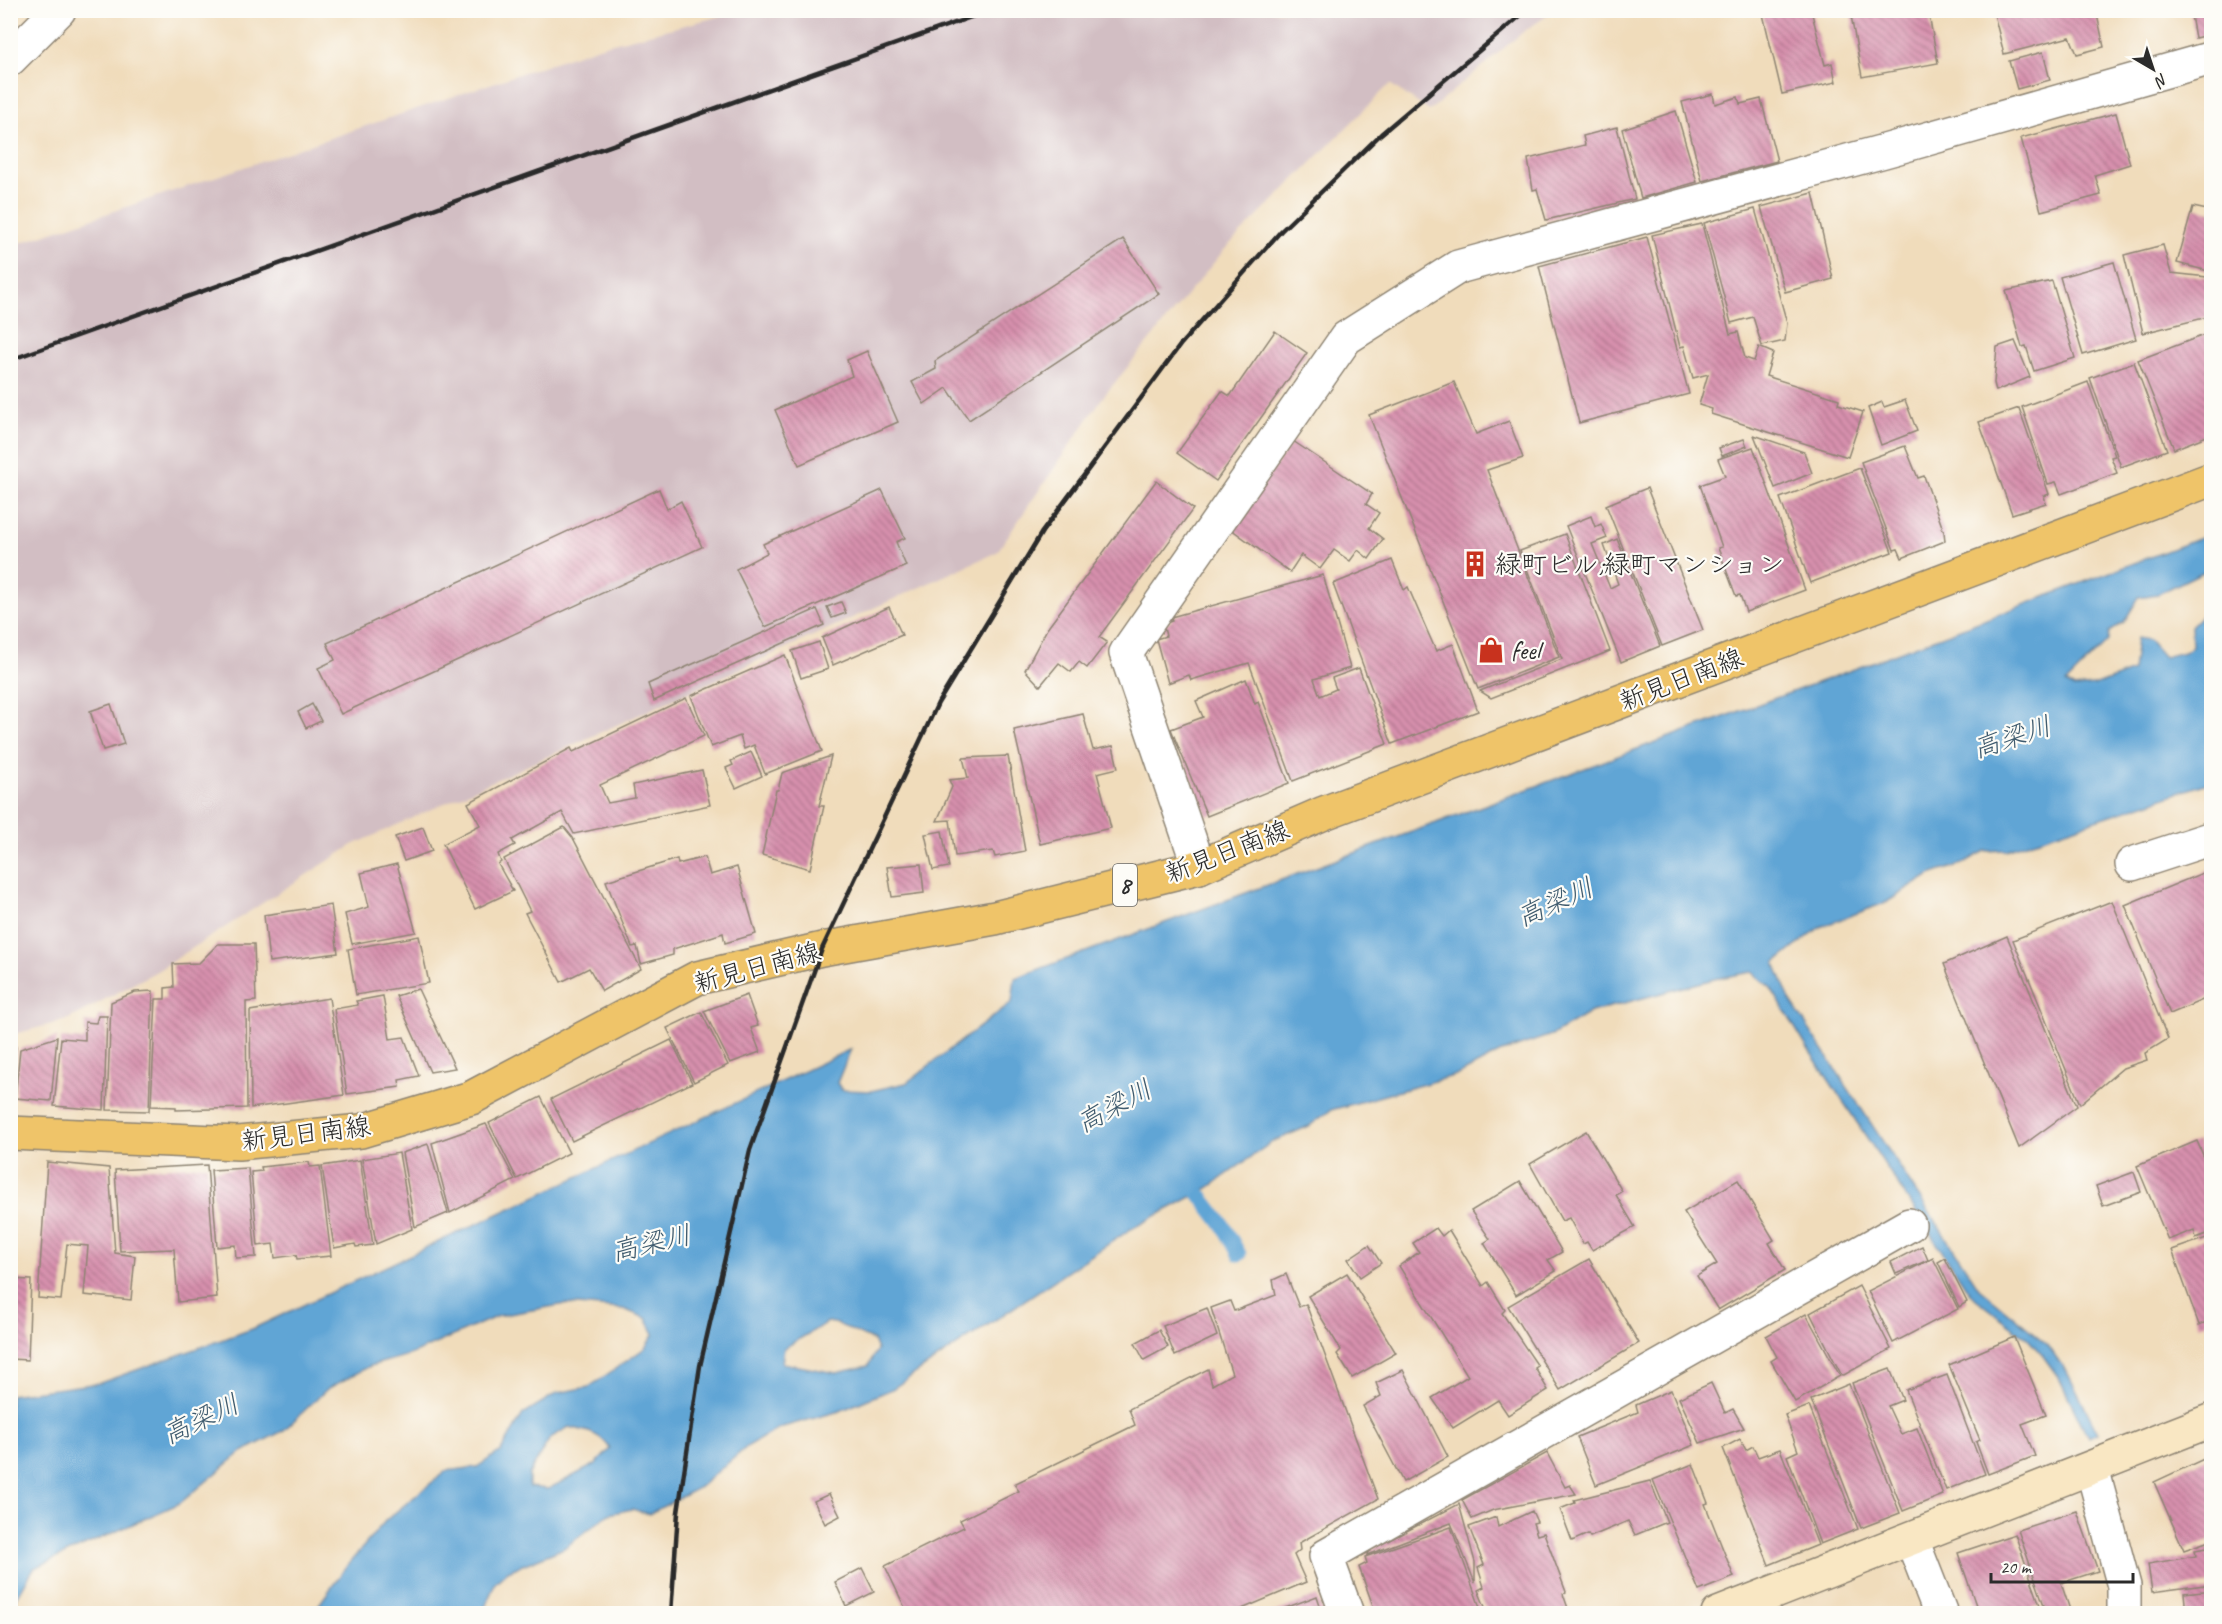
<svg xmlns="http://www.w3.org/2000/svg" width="2222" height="1624" viewBox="0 0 2222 1624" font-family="Caveat,'Klee One',sans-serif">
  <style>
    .railway { fill: #d2bec3 }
    .water { fill: #60a5d5; stroke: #466880; stroke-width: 1.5; fill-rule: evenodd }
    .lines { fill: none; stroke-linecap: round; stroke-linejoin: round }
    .stream { stroke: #60a5d5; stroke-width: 15 }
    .building { fill: url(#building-back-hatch) }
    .street-casing { stroke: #8e8473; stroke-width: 36 }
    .secondary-casing { stroke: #8e8473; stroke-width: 36 }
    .primary-casing { stroke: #8e8473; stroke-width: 36 }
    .street { stroke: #fff; stroke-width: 33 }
    .secondary { stroke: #f9e7c3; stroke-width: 33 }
    .primary { stroke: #efc469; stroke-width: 33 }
    .rail { stroke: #2b2b2b; stroke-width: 4.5 }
    .labels { text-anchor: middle; stroke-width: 4.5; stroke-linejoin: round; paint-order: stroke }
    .shield { fill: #fdfcf7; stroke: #6a6a68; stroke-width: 1.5 }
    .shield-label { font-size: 24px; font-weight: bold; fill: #2b2b2b }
    .poi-label { font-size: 26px; fill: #2b2b2b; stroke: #fdfcf7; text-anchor: start }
    .street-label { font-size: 26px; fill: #2b2b2b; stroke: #fdfcf7 }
    .water-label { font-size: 27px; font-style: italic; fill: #405c6f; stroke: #fdfcf7 }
  </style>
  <defs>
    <pattern id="building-back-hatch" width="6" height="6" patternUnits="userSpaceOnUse" patternTransform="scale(1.5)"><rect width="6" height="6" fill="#d790ad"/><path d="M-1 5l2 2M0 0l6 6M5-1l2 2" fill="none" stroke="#af768d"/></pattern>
  </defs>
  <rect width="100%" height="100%" fill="#fdfcf7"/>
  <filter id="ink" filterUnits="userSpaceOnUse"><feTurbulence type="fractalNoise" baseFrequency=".0167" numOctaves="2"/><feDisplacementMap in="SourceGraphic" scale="12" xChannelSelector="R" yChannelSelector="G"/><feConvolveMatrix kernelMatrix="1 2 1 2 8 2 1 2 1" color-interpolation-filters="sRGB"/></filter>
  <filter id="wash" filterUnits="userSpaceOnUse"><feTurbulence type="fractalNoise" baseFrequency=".008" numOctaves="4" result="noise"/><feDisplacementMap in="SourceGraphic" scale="24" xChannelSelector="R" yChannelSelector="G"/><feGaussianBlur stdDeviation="1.35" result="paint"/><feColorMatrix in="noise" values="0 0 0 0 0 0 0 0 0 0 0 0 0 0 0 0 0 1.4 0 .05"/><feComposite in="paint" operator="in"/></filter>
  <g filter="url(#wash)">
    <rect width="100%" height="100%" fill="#f0dcbb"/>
    <!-- railway -->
    <polygon class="railway" points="741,11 1554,11 1523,32 1429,111 1390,84 1225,249 1103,397 997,552 353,845 157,971 67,1020 11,1035 11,246 605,45"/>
    <!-- water -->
    <path class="water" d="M 2211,534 L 2211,568 L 2158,594 L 2139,597 L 2124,622 L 2109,632 L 2108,641 L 2066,683 L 2074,688 L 2094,686 L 2133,671 L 2137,638 L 2149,640 L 2164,657 L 2184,652 L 2192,646 L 2191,626 L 2211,606 L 2211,782 L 2006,850 L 1985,851 L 1962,864 L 1930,875 L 1887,902 L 1820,927 L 1775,963 L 1790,1000 L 1979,1288 L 2047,1344 L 2068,1374 L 2098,1433 L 2088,1437 L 2059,1378 L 2043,1356 L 2027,1338 L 1971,1295 L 1805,1044 L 1771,988 L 1752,972 L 1714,979 L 1591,1012 L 1554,1034 L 1499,1053 L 1460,1074 L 1331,1110 L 1309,1126 L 1272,1142 L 1208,1188 L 1131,1229 L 892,1389 L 840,1411 L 779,1428 L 748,1446 L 698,1488 L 649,1514 L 632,1509 L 609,1514 L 564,1548 L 508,1571 L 495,1583 L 485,1608 L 477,1613 L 313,1613 L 346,1567 L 386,1520 L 446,1471 L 477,1467 L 501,1451 L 523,1414 L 557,1393 L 589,1387 L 645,1348 L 654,1334 L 646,1318 L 623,1309 L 566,1304 L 498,1316 L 412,1354 L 370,1366 L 327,1389 L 283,1431 L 242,1452 L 180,1503 L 34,1568 L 14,1602 L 14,1614 L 10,1613 L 10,1395 L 100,1383 L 252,1329 L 851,1049 L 837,1083 L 842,1090 L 871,1091 L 906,1083 L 1012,1002 L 1015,978 L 1849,671 ZM 828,1322 C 845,1324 857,1335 873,1340 L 877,1350 L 868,1366 L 836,1373 L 782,1363 L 784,1348 ZM 569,1427 C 586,1431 601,1433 610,1449 L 596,1464 L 548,1489 L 529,1487 L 529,1474 L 550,1438 Z"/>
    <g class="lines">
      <!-- stream -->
      <polyline class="stream" points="1187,1178 1223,1225 1239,1254"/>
    </g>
    <g id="blocks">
      <!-- building -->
      <g class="building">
        <polygon points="1762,10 1811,10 1825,65 1832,63 1836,82 1782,94"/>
        <polygon points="1850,10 1928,10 1938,63 1862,77"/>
        <polygon points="1993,10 2096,10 2104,47 2077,54 2070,37 2004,54"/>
        <polygon points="2190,10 2212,10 2212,34 2195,38"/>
        <polygon points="2043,52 2050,80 2017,89 2009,61"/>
        <polygon points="1713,94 1715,104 1738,97 1740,104 1761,99 1777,161 1702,181 1682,102"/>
        <polygon points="1676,111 1697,182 1641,198 1622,129"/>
        <polygon points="2116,113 2130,164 2095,175 2101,195 2041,211 2021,138"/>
        <polygon points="1617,127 1635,199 1546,220 1537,189 1533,190 1528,159 1585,145 1583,136"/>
        <polygon points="1813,193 1833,279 1785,292 1761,207"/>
        <polygon points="2193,207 2212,211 2212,272 2177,263"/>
        <polygon points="1755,209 1787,323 1785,341 1762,346 1753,317 1731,323 1704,223"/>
        <polygon points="1702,224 1730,334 1738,332 1745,358 1754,361 1759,347 1773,353 1766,376 1839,399 1838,404 1863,412 1848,457 1711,414 1712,409 1699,405 1708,374 1693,378 1684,346 1680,347 1652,235"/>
        <polygon points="1647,237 1689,394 1579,423 1539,266"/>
        <polygon points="1123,239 1159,294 969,420 947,388 924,404 912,382 936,369 935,361"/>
        <polygon points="2163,245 2171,273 2207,277 2212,296 2212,316 2143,333 2124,255"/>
        <polygon points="2114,262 2136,339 2083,355 2060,277"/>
        <polygon points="2052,281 2075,358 2034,371 2026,346 2022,347 2006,291"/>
        <polygon points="1275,331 1307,353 1216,481 1177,453 1222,391 1230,396"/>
        <polygon points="2212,332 2212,434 2174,449 2138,360"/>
        <polygon points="2015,341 2030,377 1996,391 1994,383 1997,347"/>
        <polygon points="867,351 898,422 799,465 775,410 852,376 847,360"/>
        <polygon points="2134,362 2167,450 2121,467 2090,378"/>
        <polygon points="1454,382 1476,434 1509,421 1523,458 1487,470 1559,657 1478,689 1369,415"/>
        <polygon points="2088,382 2115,456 2111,457 2117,473 2061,494 2056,482 2048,484 2022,407"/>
        <polygon points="1905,400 1917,431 1881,445 1868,408 1882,402 1884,407"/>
        <polygon points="2019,408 2049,494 2044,496 2046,503 2012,514 1979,422"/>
        <polygon points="1754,435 1804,452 1812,473 1775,488"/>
        <polygon points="1744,439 1747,446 1722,456 1719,448"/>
        <polygon points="1293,441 1372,494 1366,504 1379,513 1369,528 1383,539 1369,559 1358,550 1350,561 1334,550 1320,569 1301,555 1290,572 1231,529"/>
        <polygon points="1905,446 1918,478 1924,476 1944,532 1945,541 1902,558 1898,549 1894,550 1861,462"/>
        <polygon points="1753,447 1805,590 1746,612 1740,595 1736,596 1718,548 1722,547 1700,485 1725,476 1718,459"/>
        <polygon points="1860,468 1892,552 1810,583 1780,498"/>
        <polygon points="1156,481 1193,509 1099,637 1107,642 1087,668 1079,662 1071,672 1059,663 1040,686 1025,670 1047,629"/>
        <polygon points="1647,488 1703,630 1662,646 1606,505"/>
        <polygon points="659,489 667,509 681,501 702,547 341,714 318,668 335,660 327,643"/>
        <polygon points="882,490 905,538 896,542 906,566 765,627 736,569 767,553 763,544"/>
        <polygon points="1591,516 1595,527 1601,524 1607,538 1592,544 1610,588 1618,584 1604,545 1617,539 1660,646 1621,662 1566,526"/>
        <polygon points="1565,534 1610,651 1491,698 1480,691 1562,659 1520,551"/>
        <polygon points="1392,560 1404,590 1408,587 1436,651 1453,644 1478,711 1392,744 1333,584"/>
        <polygon points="1323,575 1350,668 1314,679 1320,696 1336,689 1332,678 1359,668 1387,744 1293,781 1249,663 1191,680 1189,675 1168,683 1156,639 1166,636 1163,624 1172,621 1171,617"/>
        <polygon points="841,602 846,613 832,618 827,607"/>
        <polygon points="889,607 902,635 833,665 822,638"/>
        <polygon points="817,609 824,625 654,701 648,684"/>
        <polygon points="819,642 828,669 801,678 792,651"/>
        <polygon points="785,655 822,751 765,774 754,745 744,749 740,736 711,747 691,696"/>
        <polygon points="1246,679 1255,704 1258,702 1289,783 1207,816 1171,729 1203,717 1196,701"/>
        <polygon points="686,698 704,736 600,785 608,803 635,798 633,785 702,770 710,805 574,834 562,812 512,840 515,845 498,854 501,862 498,864 513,891 475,909 443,844 480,825 468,803 571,748 573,752"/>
        <polygon points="111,704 124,744 103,750 90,711"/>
        <polygon points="312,704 321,721 306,728 298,712"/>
        <polygon points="1083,714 1093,750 1113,746 1118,768 1097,773 1111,828 1040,844 1014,730"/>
        <polygon points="751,752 762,776 736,788 726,768 733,765 731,761"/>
        <polygon points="831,756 819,806 824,806 810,869 762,855 776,790 778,790 782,773"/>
        <polygon points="1008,756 1025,851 995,857 993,851 955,856 950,820 937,821 952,787 949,780 968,778 963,758"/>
        <polygon points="423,827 432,851 404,861 395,837"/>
        <polygon points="564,827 573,838 641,969 602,991 589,968 561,982 525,913 530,911 504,859"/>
        <polygon points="942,831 949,867 933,870 925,834"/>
        <polygon points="705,857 710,875 737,867 756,934 725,943 723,933 673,949 673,955 641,964 637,946 632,947 606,881 677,859 678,864"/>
        <polygon points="397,864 416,932 352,944 345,914 369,907 361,873"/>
        <polygon points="921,864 924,893 892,897 887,867"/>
        <polygon points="2212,869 2212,996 2170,1014 2125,905"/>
        <polygon points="2112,901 2168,1039 2145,1053 2147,1060 2123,1068 2080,1104 2013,940"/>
        <polygon points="331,905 338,953 269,962 264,915"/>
        <polygon points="419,936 429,983 356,995 348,949"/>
        <polygon points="2007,936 2077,1106 2019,1148 1944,964"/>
        <polygon points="218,944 254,944 256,1001 246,1002 247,1108 176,1110 176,1107 151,1106 156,999 165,999 165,988 174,987 173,964 199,963"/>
        <polygon points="418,989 455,1068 430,1072 396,996"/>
        <polygon points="153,991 149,1111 107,1110 111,1002 135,992"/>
        <polygon points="747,995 758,1026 751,1028 760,1052 730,1063 704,1011"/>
        <polygon points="383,996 390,1039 404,1037 419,1076 399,1080 400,1087 347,1094 334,1009 358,1005 356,1001"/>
        <polygon points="329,998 344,1095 251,1108 250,1011"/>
        <polygon points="701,1012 728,1065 694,1082 667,1028"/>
        <polygon points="98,1016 107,1016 104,1110 54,1106 61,1038 85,1040 85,1022 96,1023"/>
        <polygon points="57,1037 51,1101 15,1098 20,1049"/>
        <polygon points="671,1040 692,1083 572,1141 551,1099"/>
        <polygon points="10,1047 16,1047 12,1088 10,1087"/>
        <polygon points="541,1097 569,1153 517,1179 489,1123"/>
        <polygon points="486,1124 515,1180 450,1213 432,1143"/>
        <polygon points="1586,1131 1622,1191 1616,1195 1635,1227 1592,1250 1587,1242 1583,1244 1569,1218 1562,1221 1530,1164"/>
        <polygon points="2197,1141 2212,1176 2212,1232 2196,1238 2194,1230 2168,1240 2137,1166"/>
        <polygon points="428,1144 448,1213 415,1227 402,1153"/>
        <polygon points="399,1153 412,1229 376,1244 362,1159"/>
        <polygon points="360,1160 373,1245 356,1247 355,1244 334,1248 322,1166"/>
        <polygon points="47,1162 109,1168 115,1253 135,1256 131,1300 84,1295 88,1246 67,1244 61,1300 38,1298"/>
        <polygon points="309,1162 310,1167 320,1166 331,1256 297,1259 296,1255 275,1258 273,1244 258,1246 251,1172 262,1171 261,1167"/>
        <polygon points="207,1165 217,1298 178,1302 174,1249 120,1251 115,1170"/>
        <polygon points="248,1168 256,1257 236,1258 235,1245 217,1247 211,1170"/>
        <polygon points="2134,1172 2141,1192 2103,1206 2096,1186"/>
        <polygon points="1738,1180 1774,1240 1769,1243 1785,1270 1718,1310 1697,1276 1717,1264 1684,1212"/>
        <polygon points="1520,1181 1562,1252 1548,1260 1556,1271 1516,1295 1484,1243 1490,1239 1471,1211"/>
        <polygon points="1436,1228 1442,1236 1449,1230 1483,1286 1488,1282 1505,1310 1502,1313 1538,1366 1535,1368 1548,1390 1508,1415 1498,1400 1453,1428 1432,1398 1468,1376 1399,1266 1419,1252 1413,1243"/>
        <polygon points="2212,1236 2212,1320 2199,1325 2172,1250"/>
        <polygon points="1369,1245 1381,1263 1360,1277 1348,1259"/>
        <polygon points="1922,1246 1928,1260 1896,1274 1891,1262"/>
        <polygon points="1933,1258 1958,1309 1893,1343 1868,1291"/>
        <polygon points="1945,1258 1967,1302 1959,1307 1938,1262"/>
        <polygon points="1589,1259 1639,1343 1560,1390 1508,1306"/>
        <polygon points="1347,1273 1396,1353 1352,1378 1337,1354 1341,1350 1308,1296"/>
        <polygon points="1286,1274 1299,1307 1306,1304 1378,1499 1299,1543 1300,1550 1294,1555 1306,1582 1230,1614 908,1614 885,1566 964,1527 960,1520 1019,1491 1014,1484 1135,1425 1129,1409 1208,1369 1212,1385 1232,1374 1211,1308 1230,1301 1234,1311 1276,1295 1273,1280"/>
        <polygon points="10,1279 31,1280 28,1360 10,1359"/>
        <polygon points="1859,1286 1891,1349 1842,1376 1810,1313"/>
        <polygon points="1207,1308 1217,1336 1175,1356 1163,1326"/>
        <polygon points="1806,1314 1840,1376 1795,1402 1771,1361 1777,1357 1766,1336"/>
        <polygon points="1159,1330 1168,1347 1144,1360 1135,1343"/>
        <polygon points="2014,1337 2046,1415 2022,1424 2035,1456 1988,1474 1976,1442 1980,1440 1949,1365"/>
        <polygon points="1890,1369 1903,1400 1888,1406 1901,1434 1917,1428 1943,1495 1903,1511 1852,1383"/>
        <polygon points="1403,1370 1448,1457 1403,1482 1363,1406 1381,1396 1376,1383"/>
        <polygon points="1947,1375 1985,1474 1946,1490 1906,1390"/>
        <polygon points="1711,1383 1725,1413 1733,1409 1744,1428 1700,1443 1679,1398"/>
        <polygon points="1849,1384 1900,1513 1861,1528 1811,1400"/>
        <polygon points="1671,1390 1694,1445 1596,1485 1577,1437 1638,1412 1636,1405"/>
        <polygon points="1809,1406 1858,1529 1820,1544 1787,1456 1798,1451 1785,1415"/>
        <polygon points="1740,1439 1746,1450 1753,1446 1758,1457 1780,1449 1818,1545 1769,1565 1723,1448"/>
        <polygon points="1547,1453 1565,1487 1570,1485 1576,1494 1493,1510 1472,1519 1462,1500"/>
        <polygon points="2208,1457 2212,1465 2212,1540 2184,1550 2154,1482"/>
        <polygon points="1693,1464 1708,1503 1705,1504 1734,1577 1699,1591 1653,1480"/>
        <polygon points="1650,1481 1667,1522 1635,1535 1628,1521 1590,1537 1588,1534 1572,1541 1560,1509 1575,1503 1574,1500"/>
        <polygon points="829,1494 840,1516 825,1524 814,1501"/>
        <polygon points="1459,1504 1475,1562 1475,1583 1451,1523 1367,1555 1368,1551"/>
        <polygon points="1532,1511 1537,1522 1533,1523 1537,1535 1544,1533 1566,1592 1563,1594 1570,1614 1488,1614 1478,1590 1484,1587 1478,1568 1484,1565 1469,1527 1496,1517 1498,1527"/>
        <polygon points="2077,1511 2098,1571 2061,1583 2070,1610 2047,1614 2018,1530"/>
        <polygon points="1451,1527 1481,1610 1472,1614 1376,1614 1359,1567 1367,1563 1365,1557"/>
        <polygon points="2015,1534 2040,1605 2016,1614 1979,1614 1958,1553"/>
        <polygon points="2212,1547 2212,1584 2152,1592 2148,1564 2196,1556 2195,1550"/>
        <polygon points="862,1568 874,1592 846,1606 835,1582"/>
        <polygon points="2212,1590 2212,1614 2186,1614 2184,1593"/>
        <polygon points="1317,1596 1323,1614 1272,1614 1272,1613"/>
      </g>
    </g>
  </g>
  <g filter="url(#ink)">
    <use href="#blocks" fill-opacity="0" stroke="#8e8473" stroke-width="1.5"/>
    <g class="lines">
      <!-- street casing -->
      <g class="street-casing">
        <g id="street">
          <polyline points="10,59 59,10"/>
          <polyline points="2132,864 2212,838"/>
          <polyline points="1199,867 1126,653 1346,338 1458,267 1888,150 2212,58"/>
          <polyline points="2092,1468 2124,1586 2124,1614"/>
          <polyline points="1912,1540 1941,1614"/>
          <polyline points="1347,1614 1326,1556 1909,1225"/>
        </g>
      </g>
      <!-- secondary casing -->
      <g class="secondary-casing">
        <polyline id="secondary" points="1718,1614 2212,1420"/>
      </g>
      <!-- primary casing -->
      <g class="primary-casing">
        <polyline id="primary" points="10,1133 238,1143 361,1131 471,1098 697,978 822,949 995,918 1199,867 1324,813 2212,479"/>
      </g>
      <!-- street -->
      <use href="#street" class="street"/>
      <!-- secondary -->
      <use href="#secondary" class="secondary"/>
      <!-- primary -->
      <use href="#primary" class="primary"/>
      <!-- rail -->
      <g class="rail">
        <polyline points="10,360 991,10"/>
        <polyline points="671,1614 678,1512 700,1366 750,1150 822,949 938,703 1042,532 1181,344 1281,231 1381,134 1527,10"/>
      </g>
    </g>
  </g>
  <!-- icons -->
  <defs>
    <g id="building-bare" transform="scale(2.07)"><path d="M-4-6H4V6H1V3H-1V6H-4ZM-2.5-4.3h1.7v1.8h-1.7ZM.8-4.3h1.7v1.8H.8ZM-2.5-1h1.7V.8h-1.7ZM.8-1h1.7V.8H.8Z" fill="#c8321e" stroke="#fdfcf7" stroke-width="2.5" paint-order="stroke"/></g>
    <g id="shop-bare" transform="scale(2.07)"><path d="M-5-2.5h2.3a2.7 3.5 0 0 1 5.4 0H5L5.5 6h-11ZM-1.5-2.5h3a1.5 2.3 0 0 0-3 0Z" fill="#c8321e" stroke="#fdfcf7" stroke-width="2.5" paint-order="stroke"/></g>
  </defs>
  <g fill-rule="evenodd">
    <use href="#building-bare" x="1475" y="564"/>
    <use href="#shop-bare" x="1491" y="650"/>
  </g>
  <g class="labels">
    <!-- shield labels -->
    <rect class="shield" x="1113" y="864" width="24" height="42" rx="4.5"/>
    <g class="shield-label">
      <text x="1125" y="893">8</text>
    </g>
    <!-- poi labels -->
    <g class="poi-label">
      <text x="1495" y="573">緑町ビル;緑町マンション</text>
      <text x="1511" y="659">feel</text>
    </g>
    <!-- street labels -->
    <g class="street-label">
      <text transform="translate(1681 679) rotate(-21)" y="9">新見日南線</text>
      <text transform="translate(1227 851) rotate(-21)" y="9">新見日南線</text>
      <text transform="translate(757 967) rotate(-15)" y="9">新見日南線</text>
      <text transform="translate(306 1133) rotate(-7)" y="9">新見日南線</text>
    </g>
    <!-- water labels -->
    <g class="water-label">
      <text transform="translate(2012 737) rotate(-18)" y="9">高梁川</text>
      <text transform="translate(1555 902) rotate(-24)" y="9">高梁川</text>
      <text transform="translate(1114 1106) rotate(-28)" y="9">高梁川</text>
      <text transform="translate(651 1243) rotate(-13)" y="9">高梁川</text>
      <text transform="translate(201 1419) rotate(-25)" y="9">高梁川</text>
    </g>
  </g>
  <!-- margin -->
  <rect width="2222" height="1624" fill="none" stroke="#fdfcf7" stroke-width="36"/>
  <!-- north arrow -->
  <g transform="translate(2153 69) rotate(141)" stroke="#fdfcf7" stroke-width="4.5" paint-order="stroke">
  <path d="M0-4.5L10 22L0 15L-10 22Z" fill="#2b2b2b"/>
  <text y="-9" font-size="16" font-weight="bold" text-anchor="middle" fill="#2b2b2b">N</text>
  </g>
  <!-- scale -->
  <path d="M1991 1573v9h142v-9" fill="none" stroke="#2b2b2b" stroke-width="3"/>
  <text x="2000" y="1573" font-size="18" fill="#2b2b2b" stroke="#fdfcf7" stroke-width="4.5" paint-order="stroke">20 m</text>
</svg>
